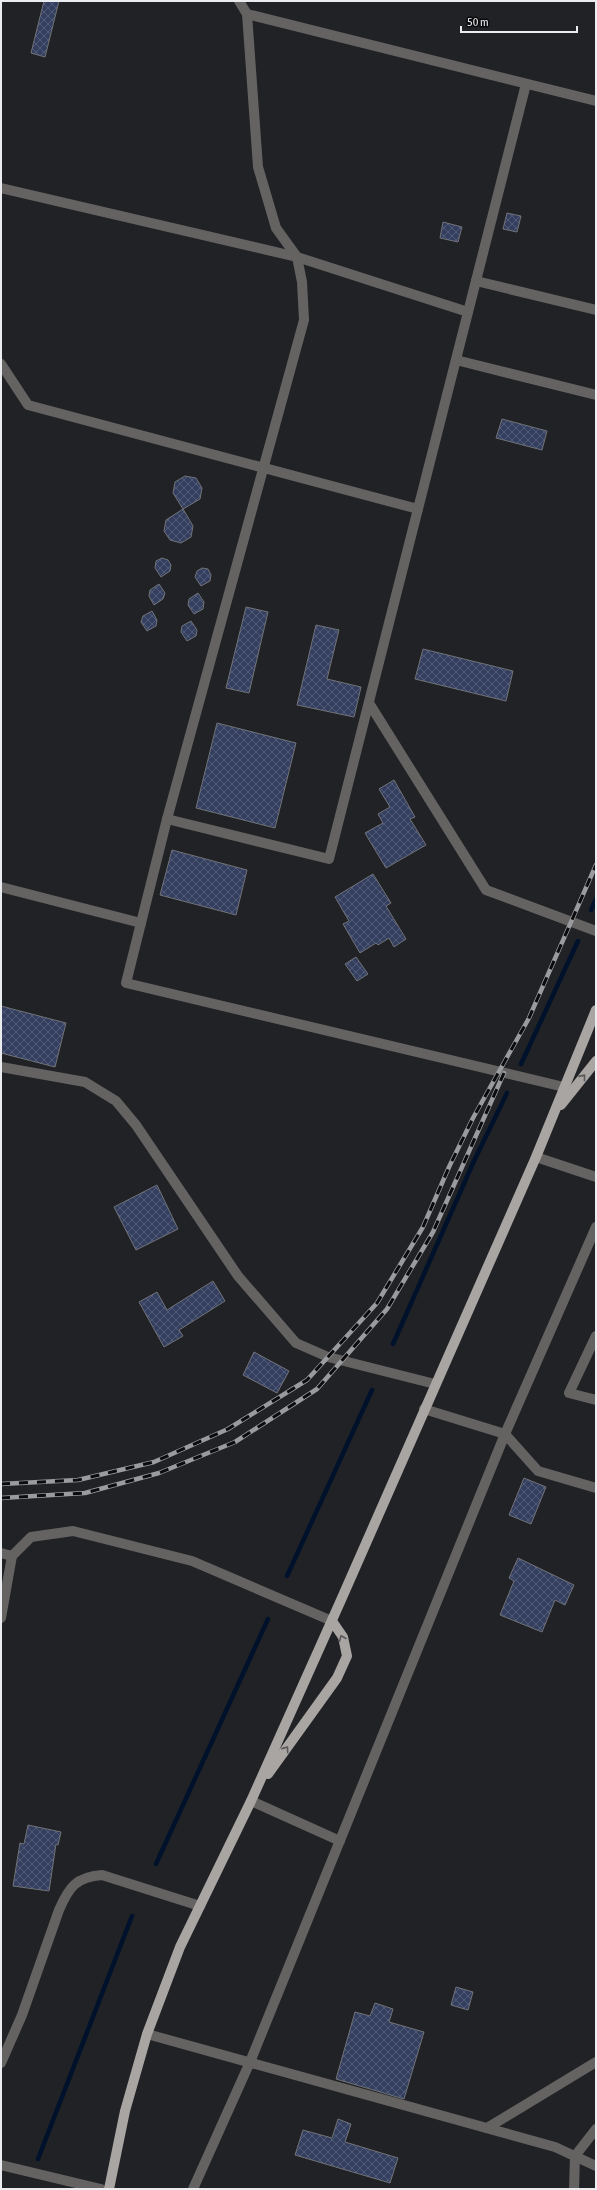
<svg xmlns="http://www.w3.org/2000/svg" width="597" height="2190" viewBox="0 0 597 2190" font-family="'Asap Condensed',sans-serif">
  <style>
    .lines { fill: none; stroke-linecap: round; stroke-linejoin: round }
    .stream { stroke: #00122b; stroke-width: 4.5 }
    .building { fill: url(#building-cross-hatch); stroke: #717378 }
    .minor { stroke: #656362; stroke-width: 10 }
    .major { stroke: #a9a5a3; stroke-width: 10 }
    .rail-casing { stroke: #999b9e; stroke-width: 4.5 }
    .rail { stroke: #0b0b0d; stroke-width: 3; stroke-dasharray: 9; stroke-linecap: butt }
    .oneway { stroke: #5a5858 }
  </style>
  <defs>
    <pattern id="building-cross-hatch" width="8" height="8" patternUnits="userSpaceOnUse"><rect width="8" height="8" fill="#343f60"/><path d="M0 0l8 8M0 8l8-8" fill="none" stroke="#525b77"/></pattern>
  </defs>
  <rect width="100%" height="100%" fill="#202225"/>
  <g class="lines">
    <!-- stream -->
    <g class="stream">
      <polyline points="591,910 596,899"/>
      <polyline points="521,1064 578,941"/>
      <polyline points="393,1344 474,1161 507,1093"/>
      <polyline points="287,1576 372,1390"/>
      <polyline points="156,1864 268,1619"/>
      <polyline points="38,2159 132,1916"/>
    </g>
  </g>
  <!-- building -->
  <g class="building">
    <polygon points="44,1 59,1 45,57 31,53"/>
    <polygon points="507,213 521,216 517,232 503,229"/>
    <polygon points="443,222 462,227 458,242 440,238"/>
    <polygon points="502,419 547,431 542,450 496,438"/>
    <polygon points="185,476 196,478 202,488 200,499 183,509 173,493 175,482"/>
    <polygon points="183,509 193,526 191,537 181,543 170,540 164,531 166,520"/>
    <polygon points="162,558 168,560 171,565 170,571 161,577 155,568 156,561"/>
    <polygon points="202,568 208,569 211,575 210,581 201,586 195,577 197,571"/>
    <polygon points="159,584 165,593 163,599 154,605 149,596 150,590"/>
    <polygon points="198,593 204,602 203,609 194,614 188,605 189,599"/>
    <polygon points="246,607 268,612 249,693 226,688"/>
    <polygon points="152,611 157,620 156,626 147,631 141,622 143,616"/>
    <polygon points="191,621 197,630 196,636 187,641 181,632 182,626"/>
    <polygon points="316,625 339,630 327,679 361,687 354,717 297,705"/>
    <polygon points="423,649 513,671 506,701 415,679"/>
    <polygon points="217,723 296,743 275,828 196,808"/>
    <polygon points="394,780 415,817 410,819 426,845 386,868 365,833 383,823 378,814 390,807 379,789"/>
    <polygon points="172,850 247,870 236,915 160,895"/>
    <polygon points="373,874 391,903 386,906 406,939 394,947 389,938 378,945 376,943 360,953 343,924 349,921 335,897"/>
    <polygon points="356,957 368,974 357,981 345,964"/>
    <polygon points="1,1006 66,1023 55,1067 1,1053"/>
    <polygon points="157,1185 178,1229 136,1250 114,1207"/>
    <polygon points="213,1281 225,1301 179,1330 183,1336 164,1347 139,1302 157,1292 167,1310"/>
    <polygon points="254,1352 289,1371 277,1393 243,1375"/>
    <polygon points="524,1478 546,1487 531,1524 509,1515"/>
    <polygon points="518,1558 574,1585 565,1605 555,1600 542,1632 500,1615 514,1581 509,1578"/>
    <polygon points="28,1825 61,1832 58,1845 56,1844 49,1891 13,1886 20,1843 24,1844"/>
    <polygon points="456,1987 473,1992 468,2010 451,2005"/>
    <polygon points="375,2003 393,2009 389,2022 424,2032 404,2099 336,2079 355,2012 370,2016"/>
    <polygon points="338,2119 351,2124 345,2142 398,2158 390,2183 295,2155 303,2130 332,2138"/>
  </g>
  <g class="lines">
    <!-- minor -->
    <g class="minor">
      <polyline points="239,1 247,14 596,101"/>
      <polyline points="247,14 258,167 276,228 297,257 302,282 304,320 167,819 126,983 564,1087"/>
      <polyline points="1,188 297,257 468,312"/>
      <polyline points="476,281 596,310"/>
      <polyline points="456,360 596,395"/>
      <polyline points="1,364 28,405 418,509"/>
      <polyline points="369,703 486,890 596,931"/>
      <polyline points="167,819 329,859 526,84"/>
      <polyline points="1,887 141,923"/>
      <polyline points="1,1067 85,1082 116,1101 136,1125 238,1276 296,1343 328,1357 435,1384"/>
      <polyline points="536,1157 596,1177"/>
      <polyline points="596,1336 569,1393 596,1400"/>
      <polyline points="424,1409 505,1434 538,1471 596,1488"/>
      <polyline points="1,1553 12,1556"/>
      <polyline points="1,1618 12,1556 31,1537 73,1531 192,1561 332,1621"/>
      <polyline points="251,1801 340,1841"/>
      <polyline points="147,2034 555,2147 596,2166"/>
      <path d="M 1,2063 L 22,2015 L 59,1910 C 69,1887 76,1877 102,1875 L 200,1906"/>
      <polyline points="487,2128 596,2062"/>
      <polyline points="1,2165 101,2189"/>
      <polyline points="193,2189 250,2062 505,1434 596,1227"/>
      <polyline points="574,2189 575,2156 596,2129"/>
    </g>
    <!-- major -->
    <g class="major">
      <polyline points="561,1105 596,1061"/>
      <polyline points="268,1774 337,1678 347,1656 343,1637 332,1621"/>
      <polyline points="109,2189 125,2111 147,2034 180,1947 251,1801 341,1600 536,1157 596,1010"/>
    </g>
    <!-- rail casing -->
    <g class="rail-casing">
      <g id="rail">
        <polyline points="1,1484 78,1480 154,1462 228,1429 307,1380 377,1303 423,1227 449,1167 473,1118 529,1018 596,865"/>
        <polyline points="1,1498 85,1493 159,1473 235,1442 317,1389 387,1309 433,1232 504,1073"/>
      </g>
    </g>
    <!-- rail -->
    <use href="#rail" class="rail"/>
  </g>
  <!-- one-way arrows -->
  <defs><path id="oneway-chevron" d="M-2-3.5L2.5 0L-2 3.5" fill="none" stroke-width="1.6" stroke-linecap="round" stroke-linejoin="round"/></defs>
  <g class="oneway">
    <use href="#oneway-chevron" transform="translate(583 1077) rotate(-51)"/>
    <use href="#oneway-chevron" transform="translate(342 1638) rotate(-113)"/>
    <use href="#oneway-chevron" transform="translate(286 1749) rotate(-55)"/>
  </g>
  <!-- border -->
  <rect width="597" height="2190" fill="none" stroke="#ebecef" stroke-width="4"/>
  <!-- scale -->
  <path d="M461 26v6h116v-6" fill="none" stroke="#ebecef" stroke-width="2"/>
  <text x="467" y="26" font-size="12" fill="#ebecef" stroke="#0b0b0d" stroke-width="3" paint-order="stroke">50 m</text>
</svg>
